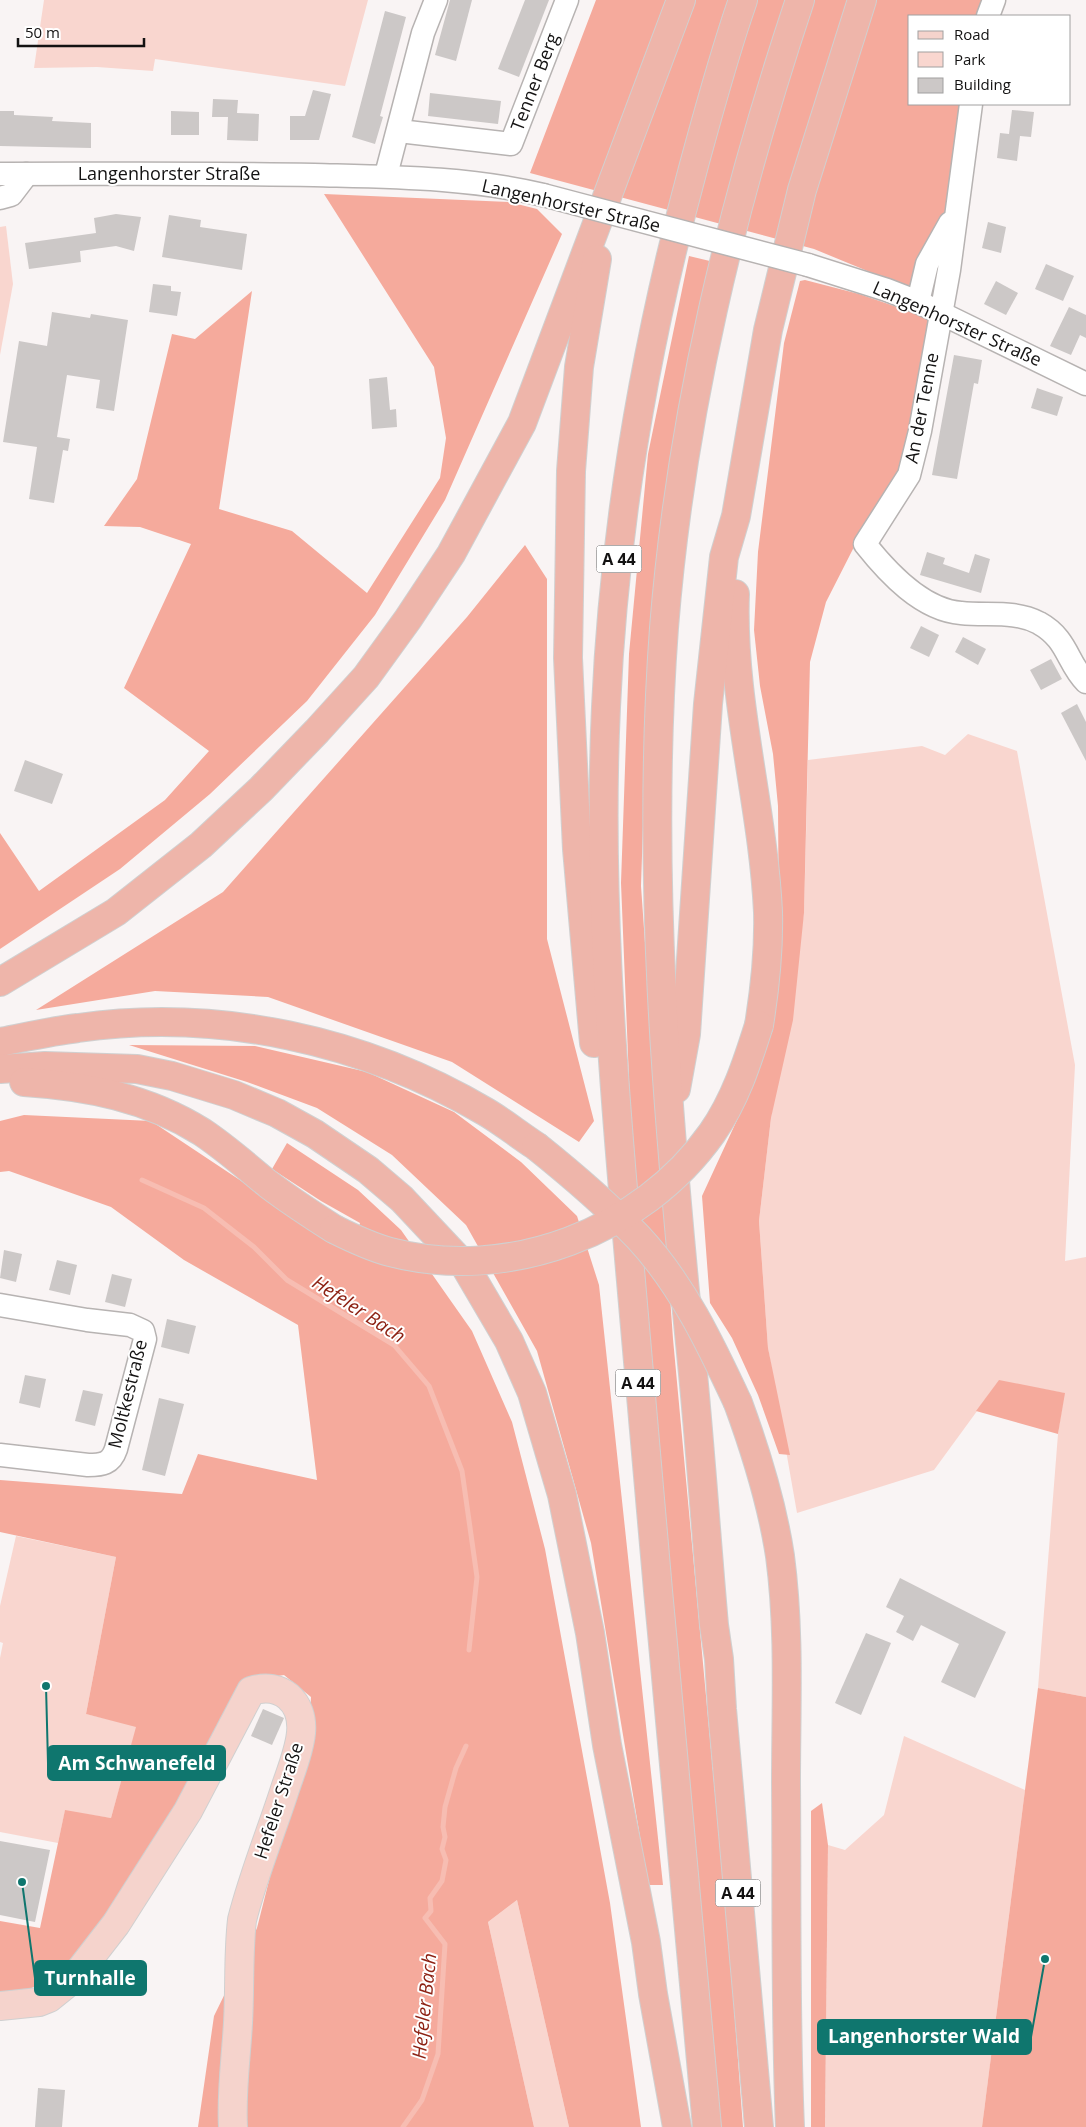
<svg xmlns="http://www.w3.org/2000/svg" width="1086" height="2127" viewBox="0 0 1086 2127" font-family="'Open Sans',sans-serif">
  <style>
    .green { fill: #f9d6cf }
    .forest { fill: #f5aa9c }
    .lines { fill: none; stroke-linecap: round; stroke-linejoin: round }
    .stream { stroke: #f7bdb2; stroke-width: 5 }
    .building { fill: #ccc8c7 }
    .minor-casing { stroke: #b7b3b2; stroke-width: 25 }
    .major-casing { stroke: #d0d0d0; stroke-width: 30 }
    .highway-casing { stroke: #d0d0d0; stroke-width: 30 }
    .minor { stroke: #fff; stroke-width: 22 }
    .major { stroke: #f5d3cc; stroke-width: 28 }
    .highway { stroke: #eeb5aa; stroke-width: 28 }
    .minor-bridge-casing { stroke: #b7b3b2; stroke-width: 25; stroke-linecap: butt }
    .highway-bridge-casing { stroke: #d0d0d0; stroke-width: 30; stroke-linecap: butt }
    .minor-bridge { stroke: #fff; stroke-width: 22 }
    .highway-bridge { stroke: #eeb5aa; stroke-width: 28 }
    .labels { text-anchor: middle; stroke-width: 4; stroke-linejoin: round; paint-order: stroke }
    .shield { fill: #fff; stroke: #5a5959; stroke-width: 1 }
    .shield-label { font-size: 16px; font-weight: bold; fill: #131212 }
    .street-label { font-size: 18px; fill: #131212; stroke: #fff }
    .water-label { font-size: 19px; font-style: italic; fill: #8d2214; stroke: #fff }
    .leader { fill: none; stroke: #0f766e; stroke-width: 2 }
    .callout-dot { fill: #0f766e; stroke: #fff; stroke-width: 2 }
    .callout { fill: #0f766e; stroke: #0f766e; stroke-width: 2 }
    .callout-label { font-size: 19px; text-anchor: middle; font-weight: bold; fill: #fff }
  </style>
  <rect width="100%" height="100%" fill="#f9f4f4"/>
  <!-- green -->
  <g class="green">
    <polygon points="44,0 368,0 345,86 155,59 153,71 97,67 34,68"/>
    <polygon points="6,226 13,284 0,355 0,227"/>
    <polygon points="968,734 1017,751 1075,1065 1065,1261 1086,1257 1086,1697 1038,1688 1058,1434 1064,1393 999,1381 934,1470 797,1513 768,1348 759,1221 771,1118 804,913 808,760 922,746 945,755"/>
    <polygon points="16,1536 116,1557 86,1714 137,1726 111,1818 65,1811 58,1843 0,1832 0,1658 3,1643 0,1642 0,1606"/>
    <polygon points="904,1736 1025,1790 982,2127 825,2127 828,1845 845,1850 884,1815"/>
    <polygon points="517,1900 569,2127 534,2127 488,1922"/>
  </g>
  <!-- forest -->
  <g class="forest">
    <polygon points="596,0 990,0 987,16 910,16 910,104 970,104 933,298 814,249 530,173"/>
    <polygon points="324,194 509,202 537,209 562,234 445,500 375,615 307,701 210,794 120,869 0,949 0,833 39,891 165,800 209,751 124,688 191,544 140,527 104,526 137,479 172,334 195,339 252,291 219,509 292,531 367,593 440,478 446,438 434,367"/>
    <polygon points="689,256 714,262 648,674 641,886 673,1339 731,1966 743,2127 719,2127 632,1154 621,883 629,654 648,454"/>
    <polygon points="805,280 859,294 932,319 904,467 854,547 826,602 810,662 804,913 793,1020 771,1118 759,1221 768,1348 790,1455 779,1454 758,1395 732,1338 710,1303 702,1196 743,1107 768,1039 779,943 778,806 773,754 760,686 754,630 758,552 784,343 800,281"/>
    <polygon points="525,545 547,579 547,939 594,1121 579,1142 452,1062 268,997 155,991 36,1010 223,892 467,617"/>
    <polygon points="129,1045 255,1046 367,1072 454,1112 521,1162 577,1216 599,1285 663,1885 648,1885 591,1543 537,1351 466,1225 392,1155 317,1108 247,1082"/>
    <polygon points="24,1115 151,1121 267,1198 353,1251 360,1223 321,1201 272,1169 287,1143 358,1190 401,1230 472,1331 512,1422 545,1549 610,1903 641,2127 569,2127 517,1900 488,1922 534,2127 198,2127 214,2016 257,1928 310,1719 311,1697 284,1675 248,1681 132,1879 64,1974 20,1993 0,1993 0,1921 40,1928 65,1810 111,1818 136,1727 86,1714 116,1557 0,1532 0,1480 182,1494 198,1454 317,1480 298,1325 184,1260 111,1207 9,1171 0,1172 0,1121"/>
    <polygon points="999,1380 1065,1393 1058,1434 976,1411"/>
    <polygon points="1038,1688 1086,1697 1086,2127 982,2127"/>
    <polygon points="822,1803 828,1845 825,2127 811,2127 811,1811"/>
  </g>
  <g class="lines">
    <!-- stream -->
    <g class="stream">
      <polyline points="142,1180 204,1208 254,1247 287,1280 394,1345 429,1386 462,1471 477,1577 469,1650"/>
      <polyline points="403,2127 422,2100 438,2054 445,1944 425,1918 431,1911 430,1898 442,1881 446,1860 442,1849 445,1837 443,1827 445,1807 456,1768 466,1746"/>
    </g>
  </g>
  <!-- building -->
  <g class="building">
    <polygon points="450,0 472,0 456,61 435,55"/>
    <polygon points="525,0 549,0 519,77 498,69"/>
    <polygon points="385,11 406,17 380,116 383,117 375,144 352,137"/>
    <polygon points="313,90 331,94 319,140 290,140 290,116 305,116"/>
    <polygon points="430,93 501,101 498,124 428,116"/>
    <polygon points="213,99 238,100 237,113 259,114 258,141 227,140 228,117 212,117"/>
    <polygon points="1012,110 1034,112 1031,137 1020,136 1017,161 997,158 1000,133 1009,134"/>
    <polygon points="0,111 14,111 14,115 53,117 52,121 91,123 91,148 0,146"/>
    <polygon points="171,111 199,112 199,135 171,135"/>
    <polygon points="116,214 141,217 134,251 116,246 80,251 81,262 29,269 25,243 96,233 94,218"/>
    <polygon points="169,215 201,220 200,227 247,234 242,270 162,257"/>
    <polygon points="988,222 1006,227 1001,253 982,248"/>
    <polygon points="1046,264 1074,276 1063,301 1035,289"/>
    <polygon points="996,281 1018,293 1006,315 984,304"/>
    <polygon points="153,284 171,286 171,291 181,292 177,316 149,312"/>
    <polygon points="1069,307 1086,315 1086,338 1080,335 1071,355 1050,346"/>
    <polygon points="52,312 90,318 91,314 128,320 114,411 96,408 100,380 67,375 57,437 70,439 68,451 63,450 54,503 29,499 37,447 3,442 19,341 47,346"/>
    <polygon points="954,355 982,360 978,384 974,383 957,479 932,475"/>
    <polygon points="387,377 390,410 396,409 397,427 372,429 369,379"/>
    <polygon points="1037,388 1063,397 1057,416 1031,408"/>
    <polygon points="927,552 945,558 943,564 969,573 975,554 990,559 981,593 920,575"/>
    <polygon points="921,626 939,635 929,657 910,648"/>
    <polygon points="963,637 986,649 978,665 955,652"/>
    <polygon points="1051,659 1062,679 1041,690 1030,670"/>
    <polygon points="1077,704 1086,722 1086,761 1061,713"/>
    <polygon points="25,760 63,774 52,804 14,791"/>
    <polygon points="4,1250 22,1254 16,1282 0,1278"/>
    <polygon points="57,1260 77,1265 70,1295 49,1290"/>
    <polygon points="112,1274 132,1279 125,1307 105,1302"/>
    <polygon points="167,1319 196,1326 189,1354 161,1347"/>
    <polygon points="25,1375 46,1379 40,1408 19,1403"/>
    <polygon points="83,1390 103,1394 95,1426 75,1421"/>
    <polygon points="159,1398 184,1404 165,1476 142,1470"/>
    <polygon points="900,1578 1006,1632 975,1698 941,1682 959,1644 921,1625 913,1641 896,1632 904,1616 886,1607"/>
    <polygon points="866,1633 891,1643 861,1715 835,1703"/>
    <polygon points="263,1709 284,1718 272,1745 251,1736"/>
    <polygon points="0,1841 50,1850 35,1922 0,1915"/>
    <polygon points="38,2088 65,2090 62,2127 35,2127"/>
  </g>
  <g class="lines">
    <!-- minor casing -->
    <g class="minor-casing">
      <g id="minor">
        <polyline points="988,16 994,0"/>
        <path d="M 971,104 L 949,270 L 920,431 L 909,475 L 865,544 C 888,573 922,610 961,613 C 988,616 1014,610 1039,623 C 1068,639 1067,663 1086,682"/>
        <polyline points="399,131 511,144 567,0"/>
        <path d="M 0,174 C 105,174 209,173 314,175 C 391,177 467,177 543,195"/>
        <polyline points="386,175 423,33 436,0"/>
        <polyline points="0,198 11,195 27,174"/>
        <polyline points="808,265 887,290 918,302 1086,384"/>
        <polyline points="918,302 927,264 950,223"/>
        <path d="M 0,1305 L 87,1320 L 130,1325 L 143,1331 L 145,1339 L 116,1449 C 111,1464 102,1465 88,1465 L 0,1455"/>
      </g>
    </g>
    <!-- major casing -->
    <g class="major-casing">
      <path id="major" d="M 0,2006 L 39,2002 L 49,1998 L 75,1977 L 116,1924 L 188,1811 L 251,1691 C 281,1681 304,1702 301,1733 C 299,1753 290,1773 284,1792 C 270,1835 253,1876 242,1920 C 238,1954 240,1989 238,2023 C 236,2059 231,2092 233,2127"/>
    </g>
    <!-- highway casing -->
    <g class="highway-casing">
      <g id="highway">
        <path d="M 735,594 C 731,701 763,806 768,912 C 769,950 765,988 759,1025"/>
        <polyline points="0,982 116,912 201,845 261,789 317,731 366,677 408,619 451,554 522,423 681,0"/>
        <path d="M 0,1042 C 26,1037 52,1031 78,1028 C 219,1008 364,1040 486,1112 C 503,1122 519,1135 536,1146"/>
        <polyline points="594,1043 577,849 568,658 571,471 579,367 597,259"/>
        <polyline points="0,1069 45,1066 137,1069 172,1076 234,1095 277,1113 315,1134 368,1170 402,1199 465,1266 509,1341 532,1393 562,1495 590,1633 607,1745 646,1942 653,1994 677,2127"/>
        <path d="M 24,1082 C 87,1086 148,1098 202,1132 C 226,1148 246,1166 268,1184 C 289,1200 312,1215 334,1229"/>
        <polyline points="676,1089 686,1034 708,704 724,557 736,516 768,330 802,190 862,0"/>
        <path d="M 738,1403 C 756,1452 772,1503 780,1556 C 790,1631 786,1707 786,1783 C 787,1897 785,2012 790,2127"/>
        <path d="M 707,2127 C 692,1962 678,1797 662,1633 C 649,1497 637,1361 626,1224 C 611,1053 598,880 606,707 C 614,524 646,342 694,165 C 709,110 724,54 743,0"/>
        <path d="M 759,2127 L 722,1709 L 719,1659 L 714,1625 C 706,1534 700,1443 691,1353 C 667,1112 646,871 664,628 C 681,413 732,204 800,0"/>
      </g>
    </g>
    <!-- minor -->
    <use href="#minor" class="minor"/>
    <!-- major -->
    <use href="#major" class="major"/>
    <!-- highway -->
    <use href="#highway" class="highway"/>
    <!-- minor-bridge casing -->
    <g class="minor-bridge-casing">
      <polyline id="minor-bridge" points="543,195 808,265"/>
    </g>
    <!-- highway-bridge casing -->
    <g class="highway-bridge-casing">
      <g id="highway-bridge">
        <path d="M 536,1146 C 571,1174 607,1205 638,1237 C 682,1284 711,1345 738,1403"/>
        <path d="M 334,1229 C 352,1238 371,1247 390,1252 C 509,1283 642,1232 712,1133 C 735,1100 747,1063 759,1025"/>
      </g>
    </g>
    <!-- minor-bridge -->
    <use href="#minor-bridge" class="minor-bridge"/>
    <!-- highway-bridge -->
    <use href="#highway-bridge" class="highway-bridge"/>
  </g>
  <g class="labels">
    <!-- shield labels -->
    <g class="shield">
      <rect x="596.5" y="545.5" width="45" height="27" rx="4"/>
      <rect x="615.5" y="1369.5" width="45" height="27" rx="4"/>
      <rect x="715.5" y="1879.5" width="45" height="27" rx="4"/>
    </g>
    <g class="shield-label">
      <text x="619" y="565">A 44</text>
      <text x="638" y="1389">A 44</text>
      <text x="738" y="1899">A 44</text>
    </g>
    <!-- street labels -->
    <g class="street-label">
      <text transform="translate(535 82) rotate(-69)" y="6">Tenner Berg</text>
      <text x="169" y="180">Langenhorster Straße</text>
      <text transform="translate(571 206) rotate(13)" y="6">Langenhorster Straße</text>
      <text transform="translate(957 324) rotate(24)" y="6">Langenhorster Straße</text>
      <text transform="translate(922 408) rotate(-79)" y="6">An der Tenne</text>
      <text transform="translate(128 1394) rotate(-76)" y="6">Moltkestraße</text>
      <text transform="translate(279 1801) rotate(-72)" y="6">Hefeler Straße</text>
    </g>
    <!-- water labels -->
    <g class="water-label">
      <text transform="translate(359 1309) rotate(33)" y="7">Hefeler Bach</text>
      <text transform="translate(424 2006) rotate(-84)" y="7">Hefeler Bach</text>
    </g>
  </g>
  <!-- callouts -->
  <path class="leader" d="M46 1686L48 1763M22 1882L35 1978M1045 1959L1031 2037"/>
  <g class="callout-dot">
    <circle cx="46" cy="1686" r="5"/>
    <circle cx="22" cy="1882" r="5"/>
    <circle cx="1045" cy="1959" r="5"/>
  </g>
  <g class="callout">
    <rect x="48" y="1746" width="177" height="34" rx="5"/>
    <rect x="35" y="1961" width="111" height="34" rx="5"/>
    <rect x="818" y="2020" width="213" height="34" rx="5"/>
  </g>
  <g class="callout-label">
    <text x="137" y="1770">Am Schwanefeld</text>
    <text x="90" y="1985">Turnhalle</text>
    <text x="924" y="2043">Langenhorster Wald</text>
  </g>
  <!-- legend -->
  <rect x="908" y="15" width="162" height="90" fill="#ffffff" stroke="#a1a0a0"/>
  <rect x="918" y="31" width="25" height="8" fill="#f5d3cc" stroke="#a1a0a0"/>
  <text x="954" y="40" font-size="15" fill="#131212">Road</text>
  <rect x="918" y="52" width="25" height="15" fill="#f9d6cf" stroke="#a1a0a0"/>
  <text x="954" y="65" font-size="15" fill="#131212">Park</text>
  <rect x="918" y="78" width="25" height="15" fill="#ccc8c7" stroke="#a1a0a0"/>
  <text x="954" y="90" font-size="15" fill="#131212">Building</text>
  <!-- scale -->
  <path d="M18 38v8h126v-8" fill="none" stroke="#131212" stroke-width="2.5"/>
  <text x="25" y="38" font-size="15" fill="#131212" stroke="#ffffff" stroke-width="4" paint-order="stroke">50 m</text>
</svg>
